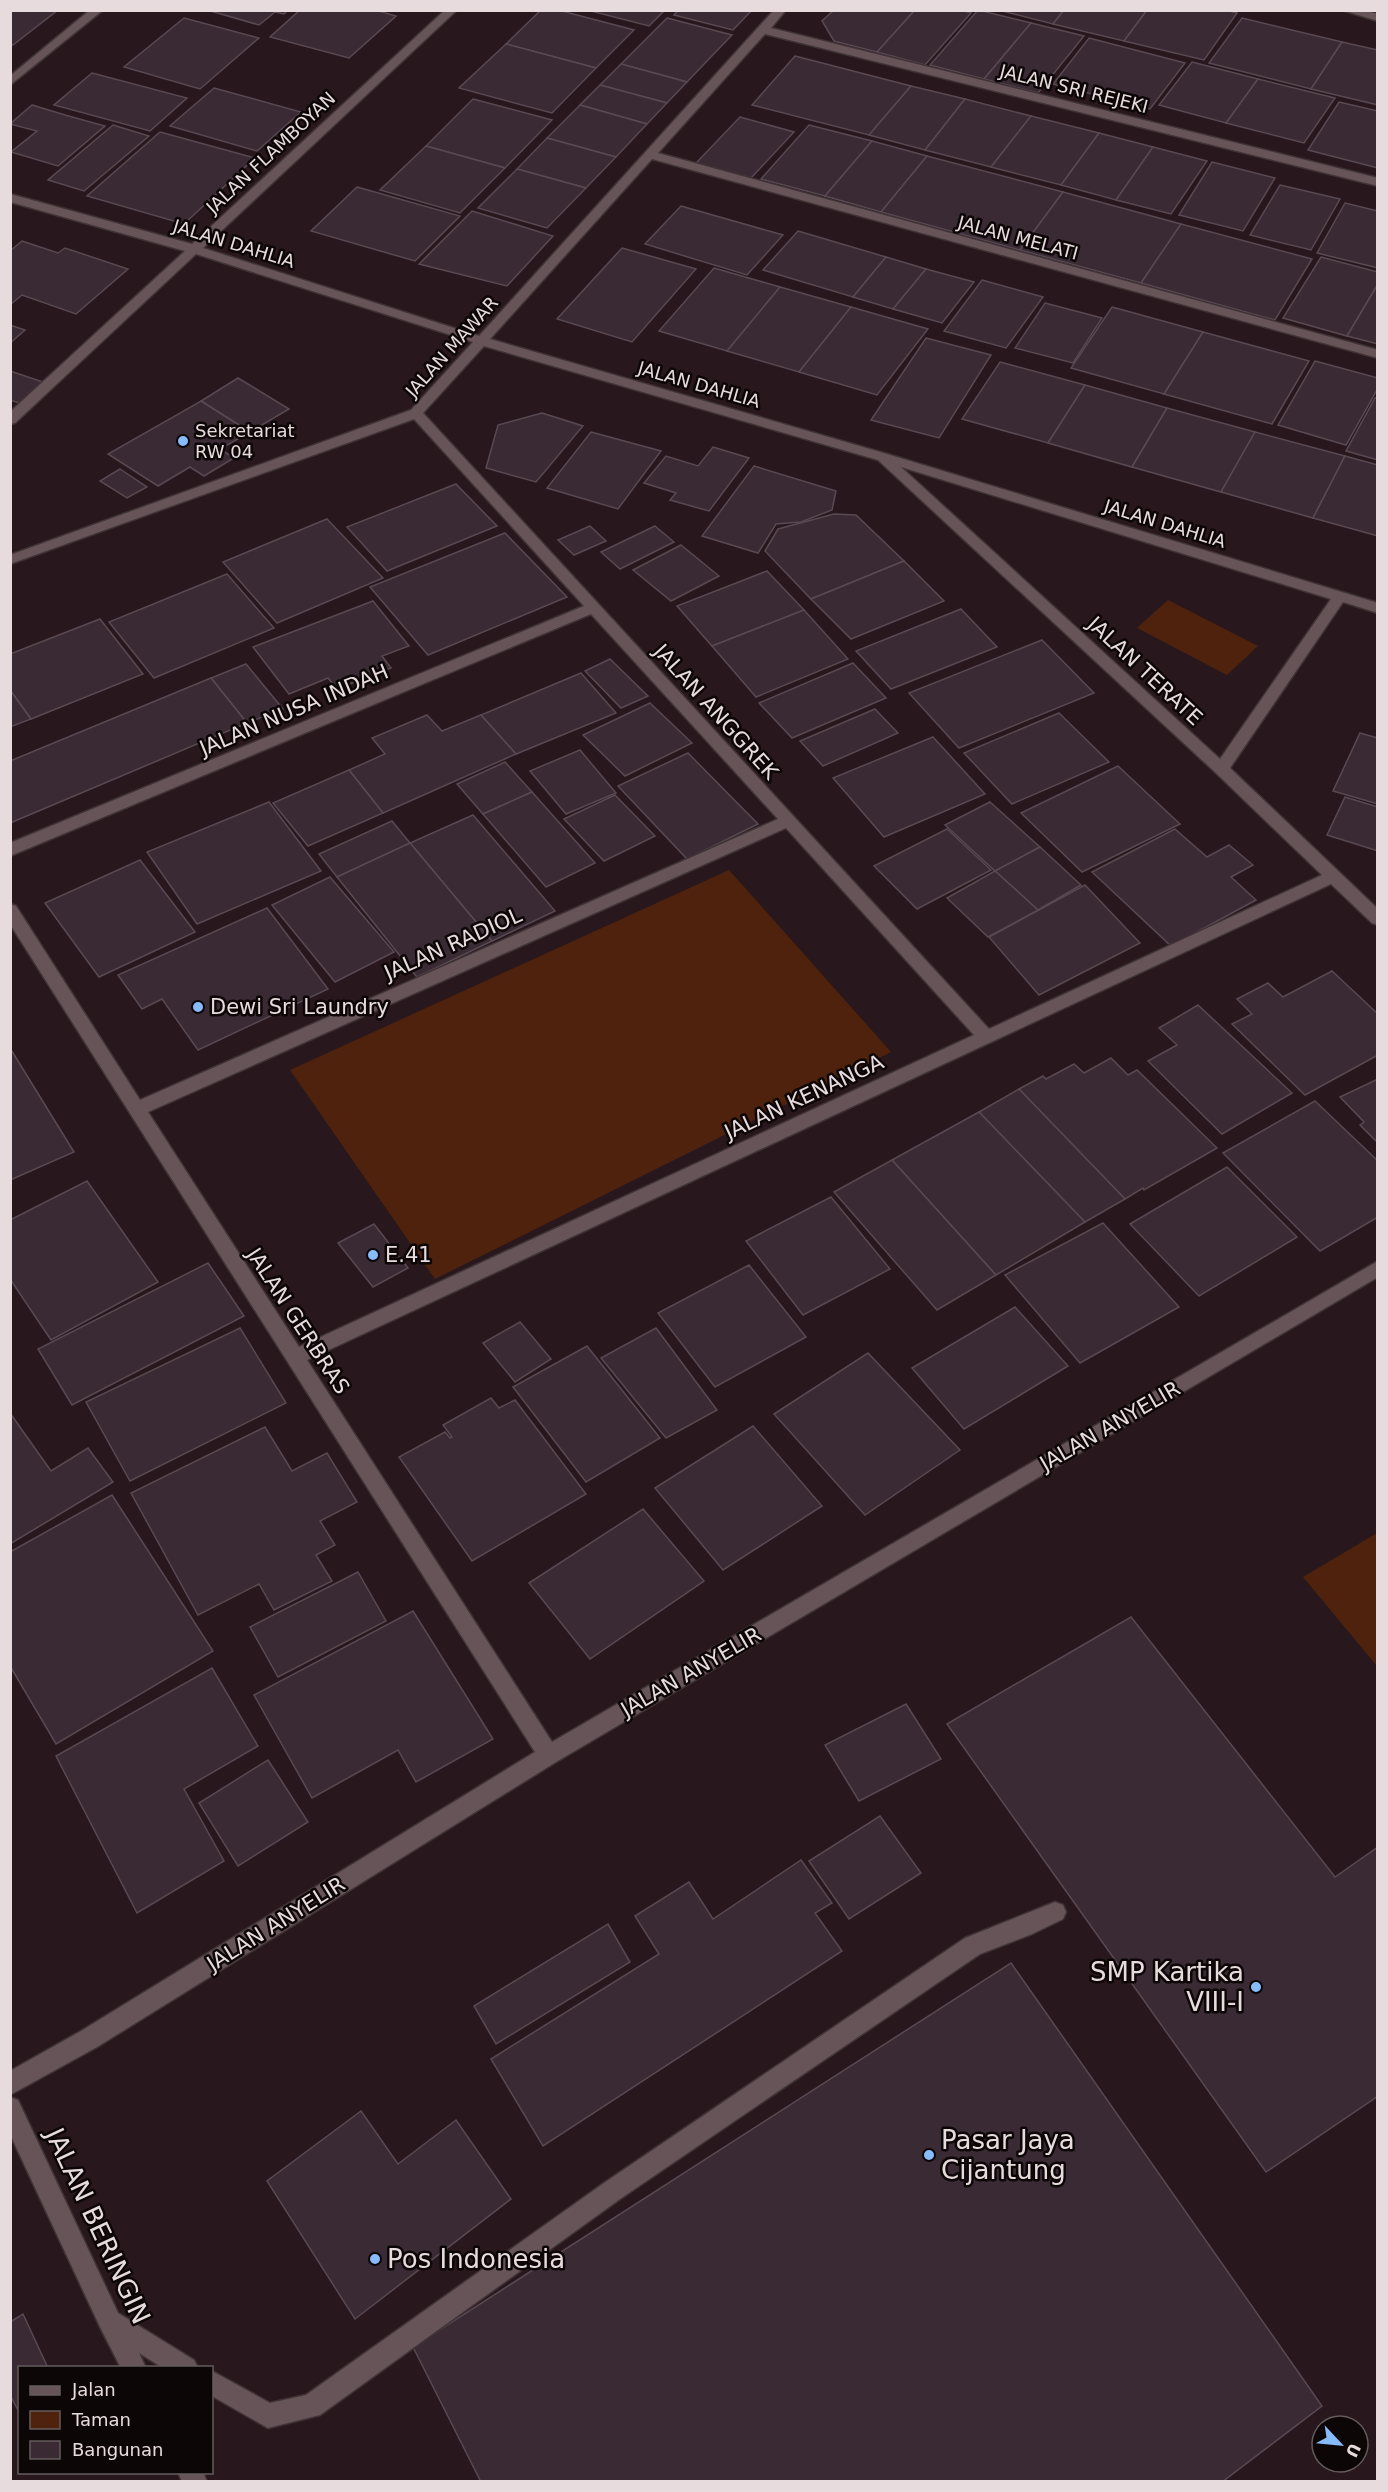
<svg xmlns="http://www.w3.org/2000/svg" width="1388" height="2492" viewBox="0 0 1388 2492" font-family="'DejaVu Sans',sans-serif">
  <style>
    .green { fill: #4e220c }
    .building { fill: #392a34; stroke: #584952; stroke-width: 1.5 }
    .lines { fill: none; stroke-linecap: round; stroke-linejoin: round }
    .minor-casing { stroke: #3f3336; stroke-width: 3 }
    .minor { fill: #675459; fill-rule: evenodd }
    .poi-dot { fill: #87bbfb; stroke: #0c0607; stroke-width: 2 }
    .labels { text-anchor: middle; stroke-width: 5; stroke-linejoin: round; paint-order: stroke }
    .far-street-label { font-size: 18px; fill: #e7dbde; stroke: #0c0607 }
    .far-poi-label { font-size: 18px; fill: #e7dbde; stroke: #0c0607; text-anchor: start }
    .street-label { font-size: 21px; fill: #e7dbde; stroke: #0c0607 }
    .poi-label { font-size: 21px; fill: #e7dbde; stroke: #0c0607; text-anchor: start }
    .near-poi-label { font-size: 26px; fill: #e7dbde; stroke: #0c0607; text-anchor: start }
    .near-street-label { font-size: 26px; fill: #e7dbde; stroke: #0c0607 }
  </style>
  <rect width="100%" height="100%" fill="#28181d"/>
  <!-- green -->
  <g class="green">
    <polygon points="1168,600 1258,646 1227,675 1137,628"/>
    <polygon points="729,870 891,1052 435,1279 290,1070"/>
    <polygon points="1377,1533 1377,1666 1303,1577"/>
  </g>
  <!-- building -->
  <g class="building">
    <polygon points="10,10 58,10 13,45 10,44"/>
    <polygon points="207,10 288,10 284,14 275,12 259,25"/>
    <polygon points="300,10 375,10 396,16 349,58 270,37"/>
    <polygon points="541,10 558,10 634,30 596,68 506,44"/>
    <polygon points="587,10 665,10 649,26"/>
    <polygon points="678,10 752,10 733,30 674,15"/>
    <polygon points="834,10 915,10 877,52 834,41 822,21"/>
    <polygon points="915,10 961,10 971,13 925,65 877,52"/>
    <polygon points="978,10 1031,23 984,79 930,65"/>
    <polygon points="998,10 1064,10 1053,24"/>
    <polygon points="1064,10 1147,10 1124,41 1053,24"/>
    <polygon points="1147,10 1226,10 1237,13 1204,60 1124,41"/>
    <polygon points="184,18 259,38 200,89 124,67"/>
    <polygon points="667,18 732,35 687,82 621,64"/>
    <polygon points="1242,18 1342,42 1311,89 1209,63"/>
    <polygon points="1031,23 1084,36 1038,93 984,79"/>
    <polygon points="1089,38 1185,63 1150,109 1053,84"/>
    <polygon points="1342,42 1378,50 1378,105 1311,89"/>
    <polygon points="506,44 596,68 552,113 459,88"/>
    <polygon points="795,56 911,86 869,135 752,105"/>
    <polygon points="1192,62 1258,79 1226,123 1159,105"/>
    <polygon points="621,64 687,82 667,103 600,85"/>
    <polygon points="92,73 187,98 150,131 54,105"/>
    <polygon points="1258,79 1335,98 1304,143 1226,123"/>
    <polygon points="600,85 667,103 647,124 580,105"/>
    <polygon points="911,86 965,99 925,150 869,135"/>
    <polygon points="214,88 301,112 257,151 170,126"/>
    <polygon points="473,99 552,120 505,168 426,146"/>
    <polygon points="965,99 1031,116 991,167 925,150"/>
    <polygon points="1339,102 1378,111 1378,168 1308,150"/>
    <polygon points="32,105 65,115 105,126 58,166 11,152 37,131 10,124"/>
    <polygon points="580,105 647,124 616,157 547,138"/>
    <polygon points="1031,116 1099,133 1061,185 991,167"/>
    <polygon points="740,117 794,132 751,178 696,163"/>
    <polygon points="113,125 149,136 84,191 48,180"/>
    <polygon points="809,125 872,141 825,196 761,179"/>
    <polygon points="160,132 255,158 184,224 87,196"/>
    <polygon points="1099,133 1153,147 1116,200 1061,185"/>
    <polygon points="547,138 616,157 586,188 517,169"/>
    <polygon points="872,141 927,156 881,212 825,196"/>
    <polygon points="426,146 505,168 460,213 380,190"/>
    <polygon points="1153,147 1207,161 1171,214 1116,200"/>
    <polygon points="927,156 1063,192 1020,250 881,212"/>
    <polygon points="1212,162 1275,178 1243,231 1179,215"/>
    <polygon points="517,169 586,188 547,228 478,208"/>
    <polygon points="1280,185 1340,199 1311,250 1250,235"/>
    <polygon points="357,187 460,216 415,261 311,231"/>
    <polygon points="1063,192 1181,224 1141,283 1020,250"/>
    <polygon points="1345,203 1378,211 1378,268 1317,253"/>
    <polygon points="681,206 783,235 747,275 645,244"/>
    <polygon points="472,211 553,236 507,286 419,264"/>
    <polygon points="1181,224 1312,259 1275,320 1141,283"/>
    <polygon points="798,231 886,257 853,297 763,270"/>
    <polygon points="22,241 58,253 65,248 128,269 76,314 22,295 11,304 10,251"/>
    <polygon points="622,248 696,269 632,342 557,319"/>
    <polygon points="886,257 926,269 893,309 853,297"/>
    <polygon points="1321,257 1378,272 1378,284 1347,336 1283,318"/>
    <polygon points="714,268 780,287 727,351 659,331"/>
    <polygon points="926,269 974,282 942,323 893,309"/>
    <polygon points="982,280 1043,297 1006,348 944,331"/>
    <polygon points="1378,284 1378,344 1347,336"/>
    <polygon points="780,287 851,307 799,372 727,351"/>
    <polygon points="1045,303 1102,318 1073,363 1015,348"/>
    <polygon points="851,307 928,329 877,395 799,372"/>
    <polygon points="1112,307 1203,332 1164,394 1071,368"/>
    <polygon points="10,325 25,330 10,343"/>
    <polygon points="1203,332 1309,361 1272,424 1164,394"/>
    <polygon points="926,338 991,355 939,438 871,420"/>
    <polygon points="1315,361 1378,378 1378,388 1346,445 1278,425"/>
    <polygon points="1000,362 1085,385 1048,443 962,419"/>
    <polygon points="10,371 49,384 25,405 10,400"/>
    <polygon points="238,378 289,409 250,432 201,401"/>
    <polygon points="1085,385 1167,408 1132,467 1048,443"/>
    <polygon points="1375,398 1378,398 1378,460 1346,451"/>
    <polygon points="201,401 250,432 220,449 234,458 204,476 190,467 158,486 108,454"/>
    <polygon points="1167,408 1255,432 1221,492 1132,467"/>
    <polygon points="542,413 583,426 536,482 486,468 498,425"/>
    <polygon points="591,432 661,451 618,509 547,488"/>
    <polygon points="1255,432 1345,456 1313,518 1221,492"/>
    <polygon points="713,447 749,458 709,511 670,500 676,493 644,483 666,456 698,466"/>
    <polygon points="1345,456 1378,465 1378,536 1313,518"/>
    <polygon points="754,466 836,491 832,510 801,522 776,524 758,553 702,536"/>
    <polygon points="120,469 147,487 127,498 100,481"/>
    <polygon points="456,484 497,526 387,571 347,527"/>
    <polygon points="834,514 856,515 904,561 811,599 765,551 778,529"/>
    <polygon points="327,519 383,578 277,623 223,562"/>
    <polygon points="590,526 606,541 574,555 558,540"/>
    <polygon points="655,526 674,542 620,569 601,552"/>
    <polygon points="505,533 567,597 428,655 370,587"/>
    <polygon points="681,545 719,576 671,601 633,570"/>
    <polygon points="904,561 944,601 851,639 811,599"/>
    <polygon points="767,571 804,610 712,646 677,606"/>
    <polygon points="227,574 274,628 154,678 109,622"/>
    <polygon points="373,601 409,646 382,656 391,668 337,689 328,678 289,694 253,647"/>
    <polygon points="961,609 997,647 891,689 856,651"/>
    <polygon points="804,610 848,659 756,697 712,646"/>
    <polygon points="100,619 143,674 31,719 10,690 10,654"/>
    <polygon points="1042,640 1094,693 959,748 909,693"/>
    <polygon points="610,659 648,696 621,708 585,671"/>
    <polygon points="853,663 886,698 792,738 759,703"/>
    <polygon points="246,664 283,709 247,723 211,678"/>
    <polygon points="581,673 616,713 516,754 481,715"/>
    <polygon points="211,678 247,723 10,823 10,761"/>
    <polygon points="10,690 31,719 10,727"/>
    <polygon points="650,703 692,743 625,776 583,735"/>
    <polygon points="875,709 898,733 823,766 800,741"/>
    <polygon points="1059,713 1109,762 1012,804 964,753"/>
    <polygon points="427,715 442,731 481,715 516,754 383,813 349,770 385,754 372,738"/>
    <polygon points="1360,733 1378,738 1378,804 1333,791"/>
    <polygon points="933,737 985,794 884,837 833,778"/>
    <polygon points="580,750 616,793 566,814 530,771"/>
    <polygon points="688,753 758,824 687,859 618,786"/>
    <polygon points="505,762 532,792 483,814 457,784"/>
    <polygon points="1118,766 1180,824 1082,872 1021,813"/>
    <polygon points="349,770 383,813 308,846 273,803"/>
    <polygon points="532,792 595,863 546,887 483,814"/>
    <polygon points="615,795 655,836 604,861 564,819"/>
    <polygon points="1345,797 1378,807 1378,851 1327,835"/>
    <polygon points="269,802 321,871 197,924 147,852"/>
    <polygon points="990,802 1040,847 995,871 945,825"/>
    <polygon points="473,815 555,911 492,941 410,843"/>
    <polygon points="392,821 410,843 337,877 319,854"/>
    <polygon points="947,829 991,870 917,909 874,866"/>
    <polygon points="1175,829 1207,857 1229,845 1253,865 1231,877 1256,900 1171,946 1092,872"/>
    <polygon points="410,843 492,941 417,977 337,877"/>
    <polygon points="1040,847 1081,885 1038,910 995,871"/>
    <polygon points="140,860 195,932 99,977 45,903"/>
    <polygon points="995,871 1038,910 988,937 947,898"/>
    <polygon points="330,877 394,952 335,982 272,905"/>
    <polygon points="1085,885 1140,943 1039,995 989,937"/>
    <polygon points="267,908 328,989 198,1050 162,999 142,1009 118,975"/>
    <polygon points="1332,971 1378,1014 1378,1055 1305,1095 1232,1024 1252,1014 1237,999 1268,983 1283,997"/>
    <polygon points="1198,1005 1292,1093 1222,1134 1148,1061 1177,1045 1159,1028"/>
    <polygon points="10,1048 74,1152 10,1180"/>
    <polygon points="1111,1058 1128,1075 1137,1070 1217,1148 1144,1190 1143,1188 1125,1199 1019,1089 1043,1076 1046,1079 1074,1064 1084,1073"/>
    <polygon points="1378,1079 1378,1143 1360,1125 1364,1122 1340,1097"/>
    <polygon points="1019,1089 1125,1199 1085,1222 979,1112"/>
    <polygon points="1315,1101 1378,1161 1378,1217 1320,1251 1223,1153"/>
    <polygon points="979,1112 1085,1222 996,1275 892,1160"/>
    <polygon points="892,1160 996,1275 937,1310 834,1192"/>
    <polygon points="1227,1167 1297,1237 1199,1296 1130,1224"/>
    <polygon points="87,1181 158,1282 51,1340 10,1279 10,1220"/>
    <polygon points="831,1197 890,1269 803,1315 746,1241"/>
    <polygon points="1103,1223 1179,1307 1080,1363 1005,1275"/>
    <polygon points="374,1224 408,1268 373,1287 338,1243"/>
    <polygon points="208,1263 244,1316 72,1405 38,1349"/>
    <polygon points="749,1265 806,1337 715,1387 658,1313"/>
    <polygon points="1015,1307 1068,1366 964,1429 912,1368"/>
    <polygon points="520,1322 551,1359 515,1382 483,1343"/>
    <polygon points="240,1328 286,1403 130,1481 86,1402"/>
    <polygon points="656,1328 717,1410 666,1438 601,1358"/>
    <polygon points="587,1346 660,1438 586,1482 513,1387"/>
    <polygon points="868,1353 960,1450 865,1515 774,1414"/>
    <polygon points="491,1398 499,1408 515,1400 586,1494 472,1561 399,1457 445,1432 450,1438 452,1437 443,1425"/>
    <polygon points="10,1413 51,1471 88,1448 113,1482 10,1544"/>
    <polygon points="753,1426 822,1506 723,1570 655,1488"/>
    <polygon points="265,1427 292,1471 327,1453 357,1502 320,1521 335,1545 316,1555 332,1581 274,1610 259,1584 198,1615 131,1493"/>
    <polygon points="112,1495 213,1651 56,1744 10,1666 10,1552"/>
    <polygon points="643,1509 704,1581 590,1659 529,1583"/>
    <polygon points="358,1572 386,1621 278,1677 250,1627"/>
    <polygon points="413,1611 493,1739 416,1782 398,1750 312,1798 254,1695"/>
    <polygon points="1131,1617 1335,1877 1378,1847 1378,2096 1266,2172 947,1724"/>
    <polygon points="212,1668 258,1746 184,1789 224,1861 137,1913 56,1756"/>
    <polygon points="906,1704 941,1759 859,1801 825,1745"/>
    <polygon points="268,1760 308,1822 238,1866 199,1803"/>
    <polygon points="880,1816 921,1873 849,1919 809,1861"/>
    <polygon points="801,1860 832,1903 815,1913 842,1951 543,2146 491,2059 659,1954 635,1916 689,1882 713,1919"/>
    <polygon points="608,1924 630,1962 496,2044 474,2006"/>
    <polygon points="1011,1963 1322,2406 1222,2482 481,2482 413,2347"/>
    <polygon points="361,2111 398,2164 456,2120 511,2199 355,2319 267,2181"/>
    <polygon points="23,2314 48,2368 20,2368 20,2414 10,2395 10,2322"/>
  </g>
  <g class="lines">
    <!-- minor casing -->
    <g class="minor-casing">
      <g id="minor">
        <polygon points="90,10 103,10 10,85 10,76"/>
        <path d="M 445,10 L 457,10 L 203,248 L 479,336 L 774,10 L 786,10 L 771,28 L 1378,178 L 1378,186 L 765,34 L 658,153 L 1378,350 L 1378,358 L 652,159 L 490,339 L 887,454 L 1378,603 L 1378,613 L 1343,602 L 1230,768 L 1378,909 L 1378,925 L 1372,923 L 1331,884 L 307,1360 L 552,1742 L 1378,1261 L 1378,1277 L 556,1762 L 97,2047 L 10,2095 L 10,2071 L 81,2031 L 535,1752 L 10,924 L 10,904 L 16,906 L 140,1100 L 778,819 L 591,614 L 10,856 L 10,843 L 584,606 L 414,419 L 10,564 L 10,555 L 411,410 L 473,342 L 196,254 L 15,423 L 10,424 L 10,412 L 185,251 L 10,202 L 10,194 L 192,244 ZM 484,346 L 878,460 L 1216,773 L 1322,875 L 989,1029 L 423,413 ZM 901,467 L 1331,599 L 1220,759 ZM 786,828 L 974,1035 L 299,1347 L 148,1112 Z"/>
        <polygon points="1342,10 1362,10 1378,14 1378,21"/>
        <polygon points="1055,1902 1063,1905 1066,1912 1063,1919 1032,1934 980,1954 620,2199 320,2415 268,2428 212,2396 212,2371 270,2403 306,2395 604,2183 965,1938"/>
        <polygon points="10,2097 18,2100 118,2313 194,2360 198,2368 163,2368 139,2353 146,2368 121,2368 101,2329 10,2134"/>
        <polygon points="178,2472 203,2472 207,2482 182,2482"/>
      </g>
    </g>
    <!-- minor -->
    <use href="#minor" class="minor"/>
  </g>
  <!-- markers -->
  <g class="poi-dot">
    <circle cx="183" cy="441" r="6"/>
    <circle cx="198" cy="1007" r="6"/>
    <circle cx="373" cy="1255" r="6"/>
    <circle cx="1256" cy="1987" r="6"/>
    <circle cx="929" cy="2155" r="6"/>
    <circle cx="375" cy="2259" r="6"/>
  </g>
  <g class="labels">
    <!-- far-street labels -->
    <g class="far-street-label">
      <text transform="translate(1074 89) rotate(14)" y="6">JALAN SRI REJEKI</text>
      <text transform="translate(271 153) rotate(-43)" y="6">JALAN FLAMBOYAN</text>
      <text transform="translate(1018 238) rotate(15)" y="6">JALAN MELATI</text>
      <text transform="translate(234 244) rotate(17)" y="6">JALAN DAHLIA</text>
      <text transform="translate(452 347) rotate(-48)" y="6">JALAN MAWAR</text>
      <text transform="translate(699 385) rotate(16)" y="6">JALAN DAHLIA</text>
      <text transform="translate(1165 524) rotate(17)" y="6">JALAN DAHLIA</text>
    </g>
    <!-- far-poi labels -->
    <g class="far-poi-label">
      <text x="195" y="437">Sekretariat<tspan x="195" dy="21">RW 04</tspan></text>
    </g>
    <!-- street labels -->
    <g class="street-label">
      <text transform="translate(1145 671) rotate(43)" y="7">JALAN TERATE</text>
      <text transform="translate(294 710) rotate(-23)" y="7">JALAN NUSA INDAH</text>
      <text transform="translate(716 712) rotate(48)" y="7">JALAN ANGGREK</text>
      <text transform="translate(453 944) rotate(-24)" y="7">JALAN RADIOL</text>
      <text transform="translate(804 1097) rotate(-25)" y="7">JALAN KENANGA</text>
      <text transform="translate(298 1321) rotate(57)" y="7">JALAN GERBRAS</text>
      <text transform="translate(1110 1426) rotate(-30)" y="7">JALAN ANYELIR</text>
      <text transform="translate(691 1672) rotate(-30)" y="7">JALAN ANYELIR</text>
      <text transform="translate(276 1924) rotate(-32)" y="7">JALAN ANYELIR</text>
    </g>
    <!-- poi labels -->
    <g class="poi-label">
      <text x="210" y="1014">Dewi Sri Laundry</text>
      <text x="385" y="1262">E.41</text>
    </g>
    <!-- near-poi labels -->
    <g class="near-poi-label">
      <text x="1244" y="1981" text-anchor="end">SMP Kartika<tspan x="1244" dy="30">VIII-I</tspan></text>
      <text x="941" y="2149">Pasar Jaya<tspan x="941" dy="30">Cijantung</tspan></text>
      <text x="387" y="2268">Pos Indonesia</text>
    </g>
    <!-- near-street labels -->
    <g class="near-street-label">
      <text transform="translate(98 2226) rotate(65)" y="9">JALAN BERINGIN</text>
    </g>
  </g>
  <!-- border -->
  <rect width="1388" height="2492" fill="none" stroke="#e7dbde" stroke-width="24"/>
  <!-- legend -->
  <rect x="18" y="2366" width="195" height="108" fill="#0c0607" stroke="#645b5d" stroke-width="1.5"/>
  <rect x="30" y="2386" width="30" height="9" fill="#675459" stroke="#645b5d" stroke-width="1.5"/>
  <text x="72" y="2396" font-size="18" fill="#e7dbde">Jalan</text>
  <rect x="30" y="2411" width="30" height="18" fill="#4e220c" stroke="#645b5d" stroke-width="1.5"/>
  <text x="72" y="2426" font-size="18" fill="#e7dbde">Taman</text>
  <rect x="30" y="2441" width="30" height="18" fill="#392a34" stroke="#645b5d" stroke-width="1.5"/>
  <text x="72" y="2456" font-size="18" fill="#e7dbde">Bangunan</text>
  <!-- north arrow -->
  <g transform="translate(1340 2444) rotate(116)"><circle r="28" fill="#0c0607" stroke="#645b5d" stroke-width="1.5"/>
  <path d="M0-4.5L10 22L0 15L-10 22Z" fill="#87bbfb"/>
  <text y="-9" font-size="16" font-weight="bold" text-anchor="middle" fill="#e7dbde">U</text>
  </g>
</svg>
